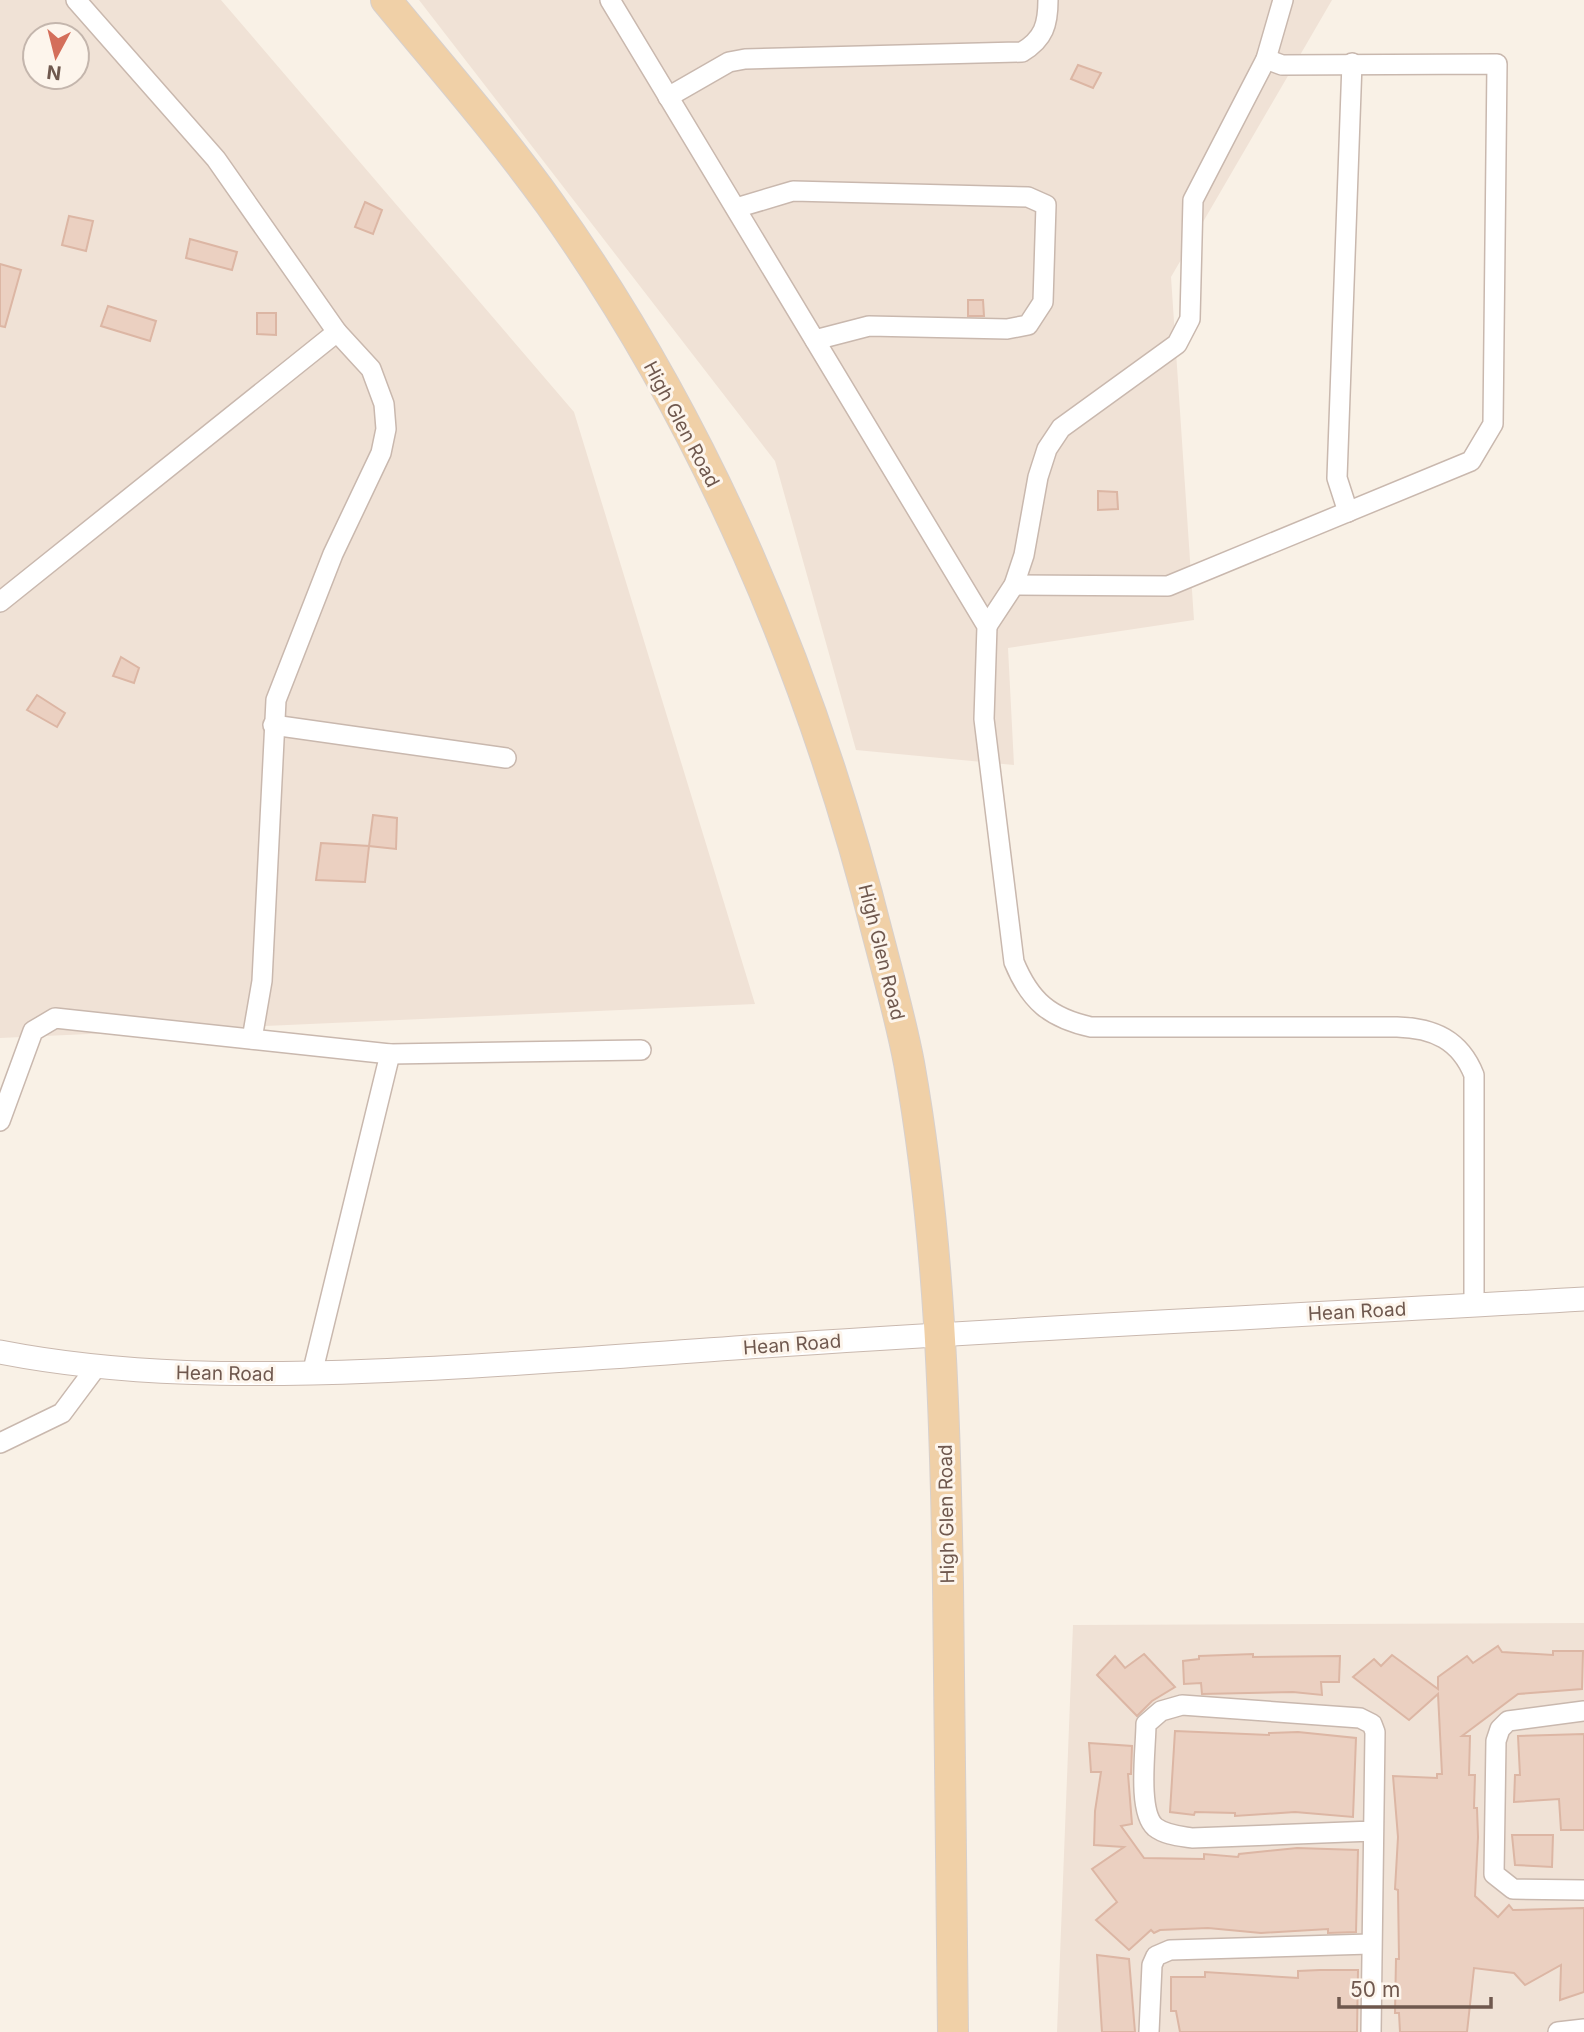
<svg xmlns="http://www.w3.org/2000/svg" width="1584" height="2032" viewBox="0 0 1584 2032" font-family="Inter,sans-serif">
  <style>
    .residential { fill: #f0e2d6; fill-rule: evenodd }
    .building { fill: #ebd0c1; stroke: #dcb6a4; stroke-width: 2 }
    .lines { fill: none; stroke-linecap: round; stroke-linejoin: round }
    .minor-casing { stroke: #c9b8ae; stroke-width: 22 }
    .tertiary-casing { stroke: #c9b8ae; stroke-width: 25 }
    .primary-casing { stroke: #d7d0cd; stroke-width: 32 }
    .minor { stroke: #fff; stroke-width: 19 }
    .tertiary { stroke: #fff; stroke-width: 23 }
    .primary { stroke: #f0d0a7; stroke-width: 30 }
    .labels { text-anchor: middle; stroke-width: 6; stroke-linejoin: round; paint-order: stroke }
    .street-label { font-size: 19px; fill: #6f584e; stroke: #fdf5ec }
  </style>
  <rect width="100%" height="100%" fill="#f9f1e6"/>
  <!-- residential -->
  <g class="residential">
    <path d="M 0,0 L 221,0 L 574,412 L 755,1004 L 0,1038 ZM 35,35 L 77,35 L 77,77 L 35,77 Z"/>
    <polygon points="419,0 1332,0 1171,277 1194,620 1008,648 1014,765 856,750 775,461"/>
    <polygon points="1584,1623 1584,2032 1057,2032 1073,1625"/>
  </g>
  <!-- building -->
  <g class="building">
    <polygon points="1078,65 1101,73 1093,88 1071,79"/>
    <polygon points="365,202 382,210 373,234 355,227"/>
    <polygon points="69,216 93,221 86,251 62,245"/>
    <polygon points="190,239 237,252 232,270 186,258"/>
    <polygon points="0,264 21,270 5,327 0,326"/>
    <polygon points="968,300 983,300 984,316 968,316"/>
    <polygon points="108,306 156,321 150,341 101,326"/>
    <polygon points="257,313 276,313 276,335 257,334"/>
    <polygon points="1098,491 1117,492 1118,509 1098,510"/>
    <polygon points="121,657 139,668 134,683 113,676"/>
    <polygon points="37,695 65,713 57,727 27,710"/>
    <polygon points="373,815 397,818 396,849 369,846"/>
    <polygon points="321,843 369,846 365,882 316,880"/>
    <polygon points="1498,1646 1502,1652 1553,1655 1553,1651 1583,1651 1582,1689 1518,1694 1462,1736 1470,1736 1469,1775 1475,1775 1474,1808 1477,1808 1478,1837 1475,1896 1498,1917 1509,1905 1513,1910 1584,1908 1584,1992 1560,2000 1561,1965 1525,1985 1514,1973 1474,1968 1467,2032 1400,2032 1399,2013 1395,2013 1396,1959 1399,1959 1398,1890 1395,1889 1398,1837 1393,1776 1437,1778 1437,1774 1442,1774 1438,1694 1409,1720 1353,1677 1374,1659 1381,1666 1392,1655 1438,1689 1438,1677 1467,1656 1473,1663"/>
    <polygon points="1144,1654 1175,1687 1152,1701 1137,1716 1097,1675 1115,1656 1125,1668"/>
    <polygon points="1253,1654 1253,1657 1340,1656 1339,1682 1321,1682 1322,1695 1293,1692 1202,1694 1201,1683 1184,1684 1183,1661 1199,1659 1199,1656"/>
    <polygon points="1175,1731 1269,1735 1269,1733 1298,1732 1356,1738 1353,1817 1295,1812 1235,1816 1235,1813 1195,1812 1194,1815 1170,1812"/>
    <polygon points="1584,1734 1584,1830 1561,1830 1559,1799 1514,1802 1515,1775 1520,1775 1518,1736"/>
    <polygon points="1089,1743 1132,1746 1131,1774 1128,1774 1132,1824 1121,1826 1144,1858 1204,1859 1204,1854 1238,1857 1239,1854 1297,1848 1358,1850 1356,1932 1328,1933 1328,1929 1261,1933 1208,1928 1160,1930 1154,1933 1151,1930 1129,1950 1096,1920 1117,1902 1092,1869 1124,1847 1094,1845 1095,1811 1101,1772 1091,1772"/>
    <polygon points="1512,1835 1553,1835 1552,1867 1515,1865"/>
    <polygon points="1097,1955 1129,1959 1135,2032 1102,2032"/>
    <polygon points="1320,1970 1358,1970 1357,2032 1180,2032 1176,2011 1171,2011 1171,1977 1205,1977 1205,1972 1298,1978 1298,1971"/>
  </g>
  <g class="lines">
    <!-- minor casing -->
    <g class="minor-casing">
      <g id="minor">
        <polyline points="76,0 216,159 337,332 371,369 384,404 386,429 381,453 333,554 276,700 262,981 252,1039"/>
        <path d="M 610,0 L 987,626 L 984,719 L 1014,962 C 1030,1001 1050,1018 1091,1027 L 1397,1027 C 1434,1028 1460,1040 1474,1075 L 1474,1305"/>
        <path d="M 668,97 L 729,62 L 745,59 L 1022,52 C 1044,39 1048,24 1048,0"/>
        <polyline points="736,208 793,191 1028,197 1046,205 1043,302 1028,325 1007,329 869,326 815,340"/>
        <polyline points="1348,512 1337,478 1352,63"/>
        <polyline points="1014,585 1168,586 1471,461 1493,424 1497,64 1282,65 1266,59"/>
        <polyline points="0,602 337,332"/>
        <polyline points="987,626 1014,585 1024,555 1038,477 1047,449 1061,428 1177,344 1190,319 1193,200 1266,59 1283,0"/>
        <polyline points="273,725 506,758"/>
        <polyline points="0,1121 33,1031 55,1018 390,1054 641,1050"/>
        <polyline points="312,1374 390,1054"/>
        <polyline points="0,1443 62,1413 97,1366"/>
        <polyline points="1584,1711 1508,1721 1500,1729 1496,1741 1494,1874 1513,1889 1584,1890"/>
        <polyline points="1149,2032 1152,1965 1156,1956 1170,1950 1370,1944"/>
        <path d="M 1371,2032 L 1375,1732 L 1372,1724 L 1360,1718 L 1182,1705 L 1161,1711 L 1146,1724 C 1146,1748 1137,1811 1155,1827 C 1165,1835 1180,1836 1192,1838 L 1373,1831"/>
        <polyline points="1558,2032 1584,2029"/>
      </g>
    </g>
    <!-- tertiary casing -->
    <g class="tertiary-casing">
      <path id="tertiary" d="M 0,1352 C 123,1376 249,1376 374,1371 C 504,1366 634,1355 764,1346 C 1037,1327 1310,1315 1584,1299"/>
    </g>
    <!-- primary casing -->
    <g class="primary-casing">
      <path id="primary" d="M 386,0 C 441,67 499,133 550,204 C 706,422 813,677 878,936 C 889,978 901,1021 909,1063 C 940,1236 945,1410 948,1585 C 950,1734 952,1883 953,2032"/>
    </g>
    <!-- minor -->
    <use href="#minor" class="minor"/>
    <!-- tertiary -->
    <use href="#tertiary" class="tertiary"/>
    <!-- primary -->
    <use href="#primary" class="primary"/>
  </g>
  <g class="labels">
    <!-- street labels -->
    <g class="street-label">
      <text transform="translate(682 424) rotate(62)" y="7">High Glen Road</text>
      <text transform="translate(882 952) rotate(76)" y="7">High Glen Road</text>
      <text transform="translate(1357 1311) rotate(-3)" y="7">Hean Road</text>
      <text transform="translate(792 1344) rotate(-4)" y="7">Hean Road</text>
      <text transform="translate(225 1373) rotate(1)" y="7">Hean Road</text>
      <text transform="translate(946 1514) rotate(-91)" y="7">High Glen Road</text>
    </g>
  </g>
  <!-- north arrow -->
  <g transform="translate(56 56) rotate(187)"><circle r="33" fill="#fdf5ec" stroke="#c4b6ad" stroke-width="2"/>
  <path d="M0-5L12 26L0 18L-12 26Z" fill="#d46f5b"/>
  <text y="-10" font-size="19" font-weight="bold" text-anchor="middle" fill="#6f584e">N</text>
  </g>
  <!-- scale -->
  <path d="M1339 1997v10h152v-10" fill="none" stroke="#6f584e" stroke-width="3.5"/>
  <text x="1350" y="1997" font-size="21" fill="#6f584e" stroke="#fdf5ec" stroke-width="5" paint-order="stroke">50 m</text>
</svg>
